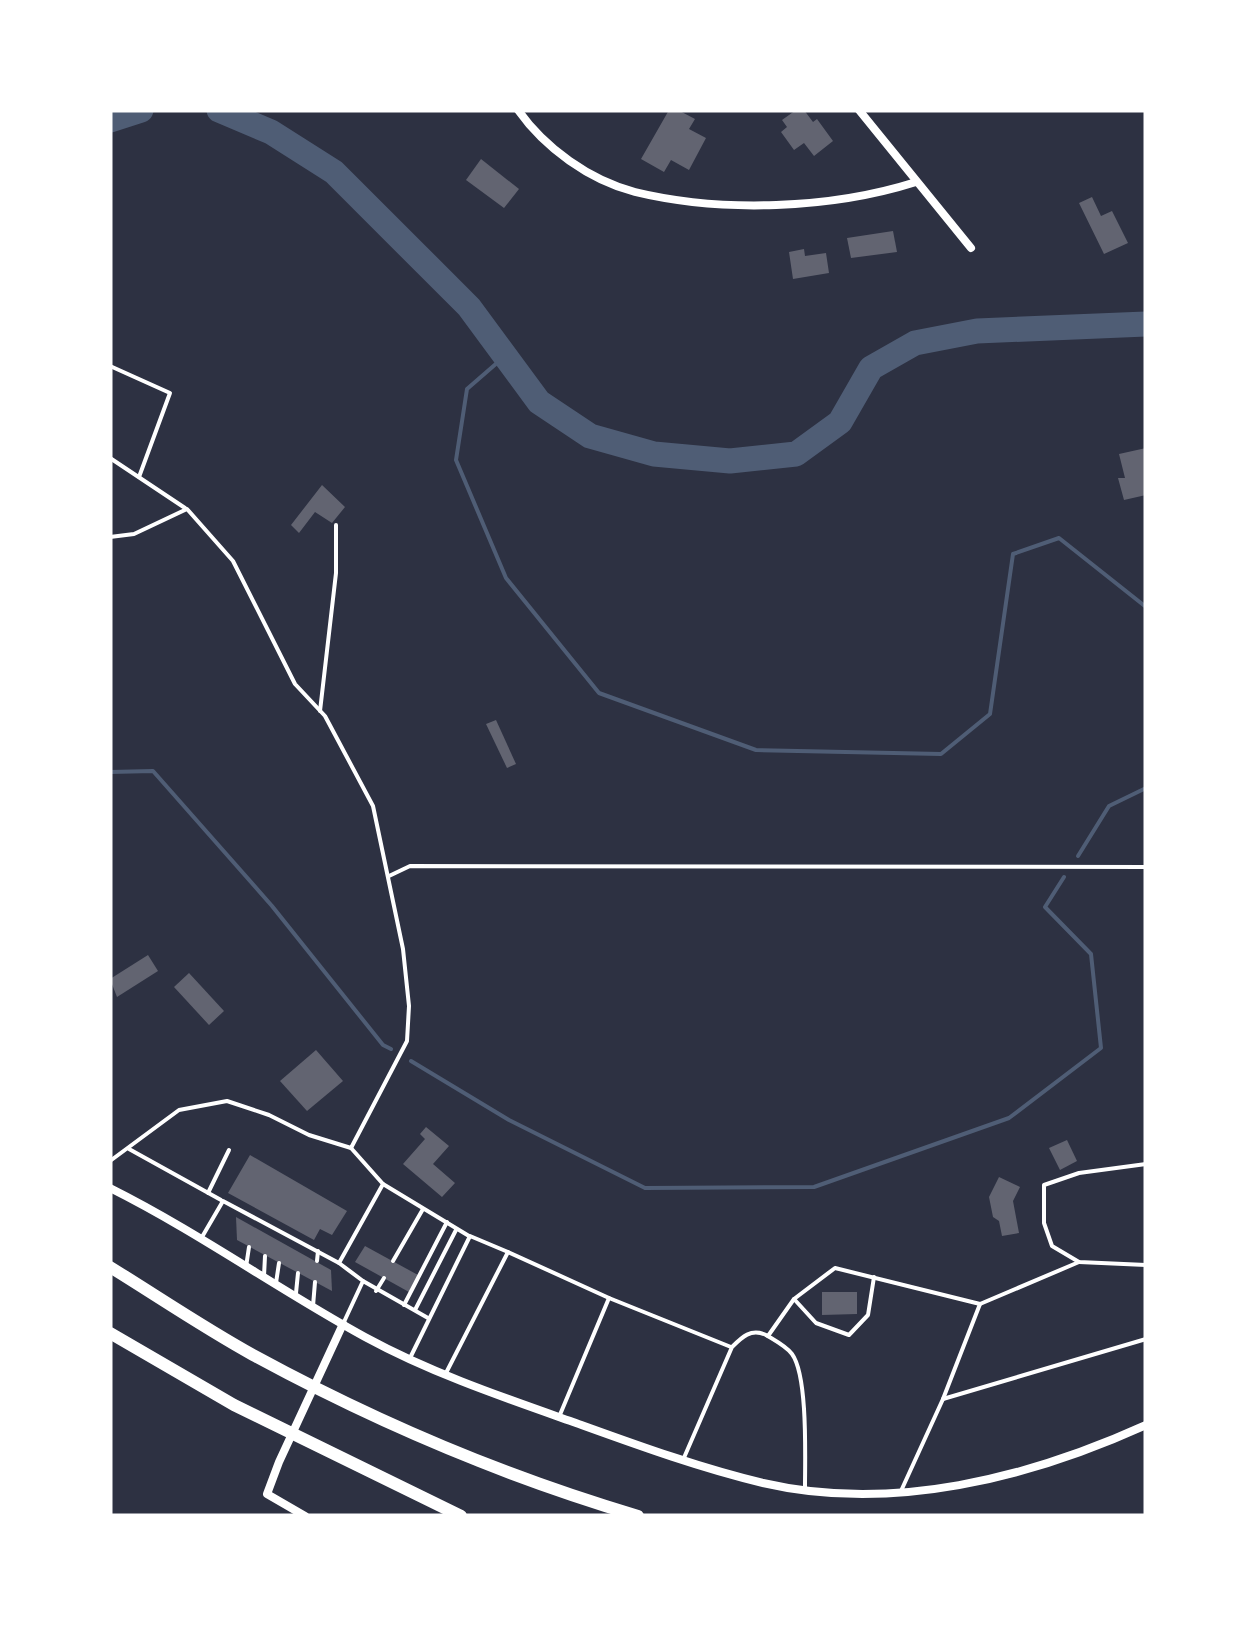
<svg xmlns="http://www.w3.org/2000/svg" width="1256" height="1626" viewBox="0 0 1256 1626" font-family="'IBM Plex Sans',sans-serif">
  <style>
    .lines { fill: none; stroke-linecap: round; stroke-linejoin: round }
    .stream { stroke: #4f5d75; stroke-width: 4 }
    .river { stroke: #4f5d75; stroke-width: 25 }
    .building { fill: #626471 }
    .service { stroke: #fff; stroke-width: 4 }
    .minor { stroke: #fff; stroke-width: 8 }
    .trunk { stroke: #fff; stroke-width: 12 }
  </style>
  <rect width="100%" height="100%" fill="#2d3142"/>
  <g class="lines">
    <!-- stream -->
    <g class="stream">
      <polyline points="505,356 467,389 456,460 506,578 599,693 756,750 941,754 990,714 1013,554 1059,538 1146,607"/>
      <polyline points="110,772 153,771 272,906 383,1045 391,1049"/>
      <polyline points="1078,856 1109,806 1146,788"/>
      <polyline points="411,1061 509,1120 645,1188 814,1187 1009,1118 1101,1048 1091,954 1045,907 1064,877"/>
    </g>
    <!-- river -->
    <g class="river">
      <polyline points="219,110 271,132 334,172 469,307 539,402 590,436 654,454 730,461 796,454 840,422 871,368 915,343 977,331 1146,324"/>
      <polyline points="110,120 141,110"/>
    </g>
  </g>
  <!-- building -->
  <g class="building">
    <polygon points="669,110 678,110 695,119 689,129 706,138 689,170 671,160 664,172 641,159"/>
    <polygon points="796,110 804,110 813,122 817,119 833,141 814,156 804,143 794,150 781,132 787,127 782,120"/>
    <polygon points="481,159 519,189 504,208 466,180"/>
    <polygon points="1092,197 1101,216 1112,211 1128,243 1104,254 1079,203"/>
    <polygon points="893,231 897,252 851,258 847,238"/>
    <polygon points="804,249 805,256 826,253 829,273 793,279 789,252"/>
    <polygon points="1146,448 1146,495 1124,500 1118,478 1125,478 1119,454"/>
    <polygon points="322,485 345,507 332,523 315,512 299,533 291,525"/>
    <polygon points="496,720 516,764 507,768 486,724"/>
    <polygon points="148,955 158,971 117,997 110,979"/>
    <polygon points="189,973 224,1011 209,1025 174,987"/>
    <polygon points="316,1050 343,1081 307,1111 280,1081"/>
    <polygon points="426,1127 449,1146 433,1164 455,1183 442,1197 403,1164 425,1139 420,1134"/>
    <polygon points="1067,1140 1077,1161 1060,1170 1049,1148"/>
    <polygon points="250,1155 347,1211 332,1235 320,1229 314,1240 228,1193"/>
    <polygon points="999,1177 1020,1187 1013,1201 1019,1233 1002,1236 999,1221 993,1217 989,1197"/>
    <polygon points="236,1217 331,1270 332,1291 237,1240"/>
    <polygon points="365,1246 418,1275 409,1292 355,1262"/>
    <polygon points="822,1292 857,1292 857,1314 822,1315"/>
  </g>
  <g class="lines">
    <!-- service -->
    <g class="service">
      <polyline points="110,366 170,393 139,477"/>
      <polyline points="110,458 185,508"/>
      <polyline points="110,537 134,534 187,509 233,561 295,684 325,716 373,806 403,949 409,1006 407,1041 351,1148 309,1135 269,1115 227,1101 179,1110 110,1161"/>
      <polyline points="320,711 336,573 336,525"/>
      <polyline points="389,876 410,866 1146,867"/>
      <polyline points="129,1149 221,1200"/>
      <polyline points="1146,1164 1079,1173 1044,1185 1044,1223 1052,1246 1079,1262 1146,1265"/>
      <polyline points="383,1184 469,1236"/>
      <polyline points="208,1193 229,1150"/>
      <polyline points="202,1237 223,1201 339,1263 363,1281 343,1324"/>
      <polyline points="317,1261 318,1251"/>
      <polyline points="393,1261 423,1209"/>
      <polyline points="339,1263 383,1184 351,1148"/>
      <polyline points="246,1267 249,1247"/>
      <polyline points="264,1276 265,1256"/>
      <polyline points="363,1281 428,1318"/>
      <polyline points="276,1283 279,1263"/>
      <polyline points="376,1291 384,1278"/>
      <polyline points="296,1293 298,1273"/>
      <polyline points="794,1299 816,1323 849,1335 868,1315 874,1277"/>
      <polyline points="404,1305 447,1222"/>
      <polyline points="313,1306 315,1282"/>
      <polyline points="415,1310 456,1230"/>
      <polyline points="768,1336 794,1299 835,1268 980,1304 1079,1262"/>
      <polyline points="411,1356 470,1236 508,1252"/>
      <polyline points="446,1373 508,1252 609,1298"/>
      <polyline points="943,1399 1146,1339"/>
      <polyline points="559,1417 609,1298 731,1347"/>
      <path d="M 683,1460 L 732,1347 C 742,1337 751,1328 766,1335 C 774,1340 786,1346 792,1354 C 808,1376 805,1458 805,1487"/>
      <polyline points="901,1491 943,1399 980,1304"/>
    </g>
    <!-- minor -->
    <g class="minor">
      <path d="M 518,110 C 545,148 589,180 635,192 C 722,213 831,209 916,182"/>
      <polyline points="859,110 971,248"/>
      <path d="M 110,1188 C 198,1232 279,1290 365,1337 C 431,1373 505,1398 576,1423 C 637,1445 700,1468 763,1483 C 892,1513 1029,1478 1146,1425"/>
      <polyline points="305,1516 267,1494 279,1462 343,1324"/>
    </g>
    <!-- trunk -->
    <g class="trunk">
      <path d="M 110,1267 C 157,1296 204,1328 253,1355 C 376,1422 503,1476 638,1516"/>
      <polyline points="110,1333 234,1405 461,1516"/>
    </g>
  </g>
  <!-- border -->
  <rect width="1256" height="1626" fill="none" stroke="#ffffff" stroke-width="225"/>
</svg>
